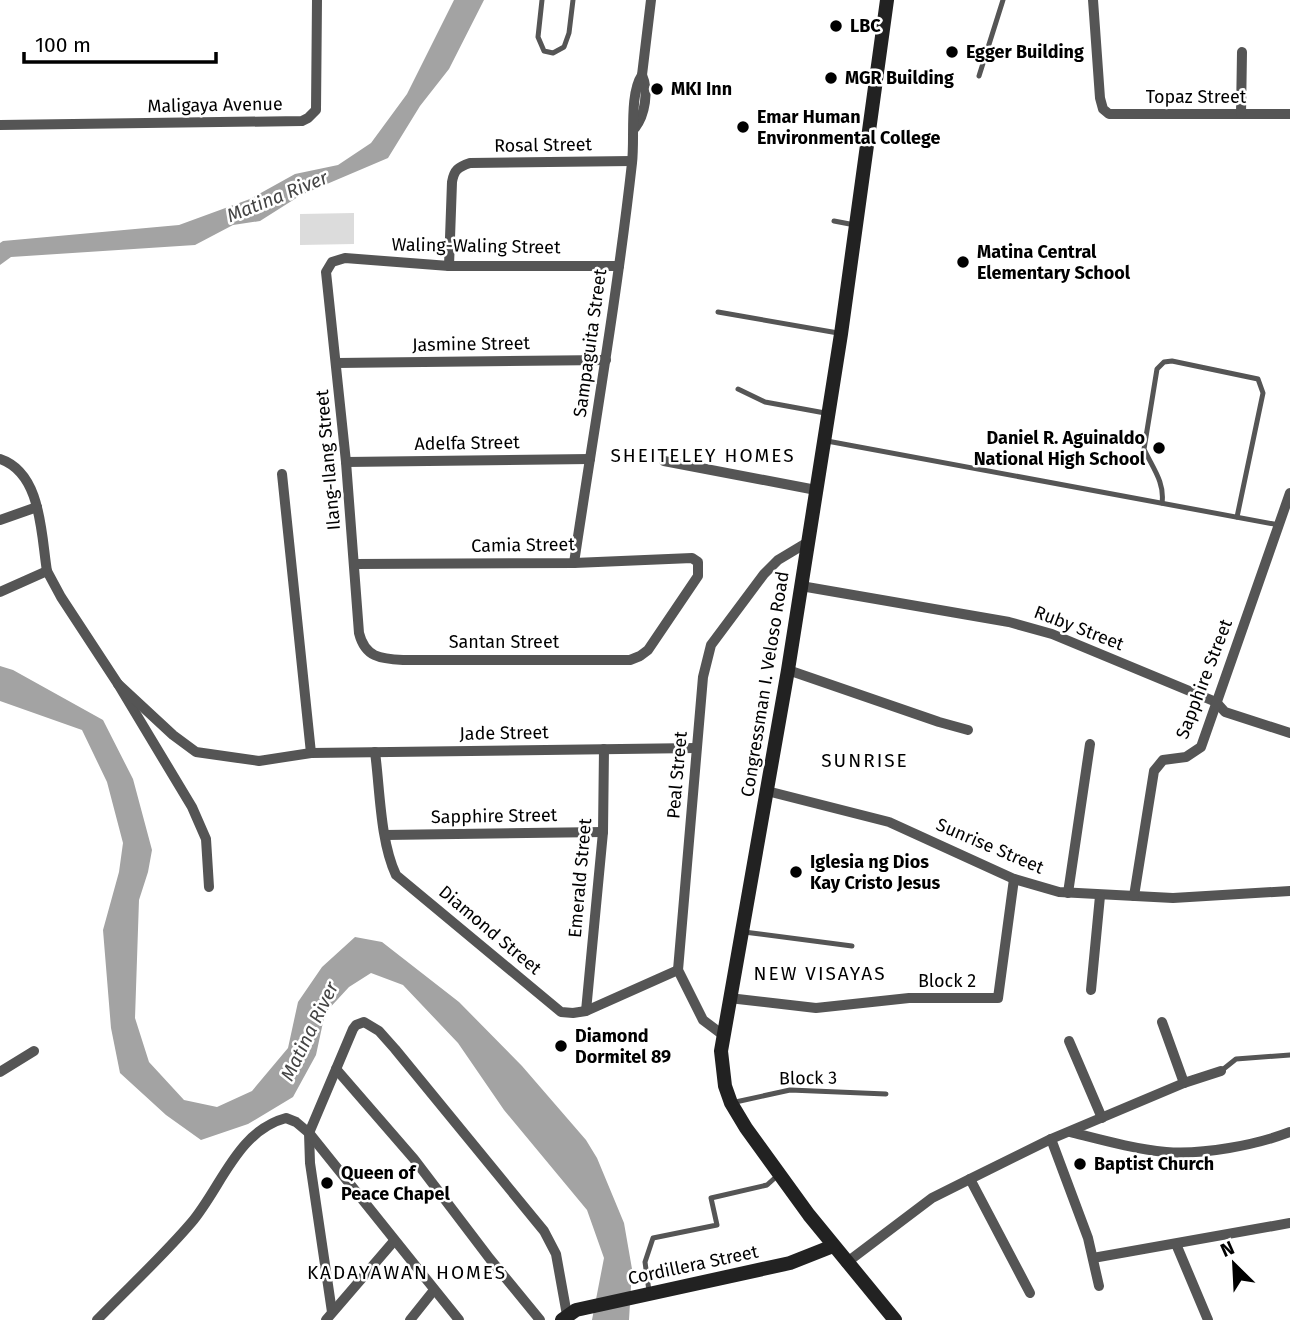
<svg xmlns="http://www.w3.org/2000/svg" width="1290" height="1320" viewBox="0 0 1290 1320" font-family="'Fira Sans',sans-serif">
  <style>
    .green { fill: #dcdcdc }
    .water { fill: #a3a3a3 }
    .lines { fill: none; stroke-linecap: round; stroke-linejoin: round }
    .lane { stroke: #555; stroke-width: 5 }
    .street { stroke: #555; stroke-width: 10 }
    .secondary { stroke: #222; stroke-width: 14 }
    .poi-dot { fill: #000; stroke: #fff; stroke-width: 2.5 }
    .labels { text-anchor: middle; stroke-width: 5; stroke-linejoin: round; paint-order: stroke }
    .poi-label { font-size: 18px; font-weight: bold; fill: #000; stroke: #fff; text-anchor: start }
    .street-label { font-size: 18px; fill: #000; stroke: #fff }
    .water-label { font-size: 19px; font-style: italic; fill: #444; stroke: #fff }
    .neighbourhood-label { font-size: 19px; letter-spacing: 2px; fill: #000; stroke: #fff }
  </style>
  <rect width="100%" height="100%" fill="#fff"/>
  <!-- green -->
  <polygon class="green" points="354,213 354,244 300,245 300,214"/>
  <!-- water -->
  <g class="water">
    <polygon points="454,0 484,0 449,69 420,106 388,158 301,195 260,221 233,225 195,245 11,257 0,265 0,243 3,241 179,225 250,199 295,174 338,165 371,143 407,94"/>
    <polygon points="0,666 13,670 103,720 133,779 152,850 148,872 139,900 135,1018 149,1062 184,1100 217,1107 252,1091 288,1048 298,1002 322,967 355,937 382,942 459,1002 522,1066 586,1140 597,1158 624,1223 632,1269 629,1320 592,1320 604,1258 587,1210 504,1110 458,1043 403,985 371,973 349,987 325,1013 316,1055 293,1097 248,1124 201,1140 166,1115 120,1073 111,1028 103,930 119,872 123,843 107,782 82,730 0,701"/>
  </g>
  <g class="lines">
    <!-- lane -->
    <g class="lane">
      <polyline points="542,0 538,37 544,51 553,53 564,47 569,33 573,0"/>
      <polyline points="979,76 1003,0"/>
      <polyline points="834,221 855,225"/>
      <polyline points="718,312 838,333"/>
      <polyline points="738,389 765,402 825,413"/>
      <polyline points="827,441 1279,525"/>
      <path d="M 1162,503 C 1165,482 1152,467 1144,449 L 1157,369 L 1164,362 L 1172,361 L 1258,379 L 1263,393 L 1237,517"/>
      <polyline points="744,932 852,946"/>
      <polyline points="1221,1071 1236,1059 1290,1055"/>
      <polyline points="731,1103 790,1090 886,1094"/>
      <polyline points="649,1291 645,1262 653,1238 717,1225 711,1198 767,1185 777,1176"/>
    </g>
    <!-- street -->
    <g class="street">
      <polyline points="1093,0 1100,98 1103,109 1109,114 1290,114"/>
      <polyline points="1241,114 1242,52"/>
      <polyline points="0,125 302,121 308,118 316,110 317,0"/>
      <path d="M 635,128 C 645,115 649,91 642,75"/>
      <path d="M 449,266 L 452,182 C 454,170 458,167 470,163 L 632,161"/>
      <polyline points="337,363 606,360"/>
      <path d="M 0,459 C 42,473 41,535 47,571"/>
      <polyline points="664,461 816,490"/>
      <polyline points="346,462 590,459"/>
      <polyline points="282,474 311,753"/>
      <polyline points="0,520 37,507"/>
      <path d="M 574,563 C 594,429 617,297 632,163 C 635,138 629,94 642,75 L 651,0"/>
      <path d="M 355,564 L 574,563 L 692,558 L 698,562 L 698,576 L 648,650 L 640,656 L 630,660 L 403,660 C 380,659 365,657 359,633 L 346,462 L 326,272 L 332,262 L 345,258 L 449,266 L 619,266"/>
      <polyline points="801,586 1009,622 1052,634 1216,702 1225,712 1290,733"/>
      <polyline points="0,592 47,571 61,597 118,684 192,807 206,839 209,887"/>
      <polyline points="788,670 939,722 968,730"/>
      <polyline points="118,684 173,735 196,752 259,761 311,753 696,748"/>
      <path d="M 375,752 C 380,789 380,841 396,875 L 561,1012 L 573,1013 L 586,1011 L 678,970"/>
      <polyline points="767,791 889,822 1014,879 1059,892 1173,898 1290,891"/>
      <polyline points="385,835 603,832"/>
      <polyline points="1068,893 1090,744"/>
      <polyline points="1134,896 1154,771 1163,760 1186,757 1201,747 1290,493"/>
      <polyline points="1091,990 1100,896"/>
      <polyline points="729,998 816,1008 909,998 998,998 1014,879"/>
      <polyline points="586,1011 603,832 604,749"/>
      <polyline points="1162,1022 1184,1083"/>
      <polyline points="723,1035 703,1020 678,970 703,677 711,645 764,574 778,560 808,542"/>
      <polyline points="1069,1041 1102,1118"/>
      <polyline points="336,1069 414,1159 490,1259 540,1320"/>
      <polyline points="0,1072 34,1051"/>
      <path d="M 1070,1132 C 1102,1140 1134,1149 1166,1152 C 1203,1155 1256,1145 1290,1132"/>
      <polyline points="1051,1139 1088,1238 1099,1286"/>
      <polyline points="970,1179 1030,1293"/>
      <polyline points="1176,1244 1208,1320"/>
      <polyline points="1093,1258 1290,1223"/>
      <polyline points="846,1263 932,1198 970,1179 1051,1139 1184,1083 1221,1071"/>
      <polyline points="332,1312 310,1163 309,1133 353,1029 356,1025 364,1022 379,1031 395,1049 544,1231 556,1254 567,1315"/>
      <path d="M 97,1320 C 128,1288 162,1257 191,1223 C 221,1188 237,1131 286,1118 L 296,1122 L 309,1133 L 459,1320"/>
      <polyline points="326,1320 394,1241"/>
      <polyline points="410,1320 434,1290"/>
    </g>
    <!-- secondary -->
    <g class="secondary">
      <polyline points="887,0 841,334 788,670 721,1051 725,1086 731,1103 746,1128 809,1215 895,1320"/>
      <polyline points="562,1320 576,1310 790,1263 833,1246"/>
    </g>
  </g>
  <!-- markers -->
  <g class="poi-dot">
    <circle cx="836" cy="26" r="7"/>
    <circle cx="952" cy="52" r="7"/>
    <circle cx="831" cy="78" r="7"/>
    <circle cx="657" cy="89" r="7"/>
    <circle cx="743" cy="127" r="7"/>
    <circle cx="963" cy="262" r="7"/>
    <circle cx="1159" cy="448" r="7"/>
    <circle cx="796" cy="872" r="7"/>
    <circle cx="561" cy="1046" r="7"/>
    <circle cx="1080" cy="1164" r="7"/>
    <circle cx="327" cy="1183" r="7"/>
  </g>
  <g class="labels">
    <!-- poi labels -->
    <g class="poi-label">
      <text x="850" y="32">LBC</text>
      <text x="966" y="58">Egger Building</text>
      <text x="845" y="84">MGR Building</text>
      <text x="671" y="95">MKI Inn</text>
      <text x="757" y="123">Emar Human<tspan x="757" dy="21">Environmental College</tspan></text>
      <text x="977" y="258">Matina Central<tspan x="977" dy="21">Elementary School</tspan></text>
      <text x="1145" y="444" text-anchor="end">Daniel R. Aguinaldo<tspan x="1145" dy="21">National High School</tspan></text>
      <text x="810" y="868">Iglesia ng Dios<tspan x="810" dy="21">Kay Cristo Jesus</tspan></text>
      <text x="575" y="1042">Diamond<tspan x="575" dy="21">Dormitel 89</tspan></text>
      <text x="1094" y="1170">Baptist Church</text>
      <text x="341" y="1179">Queen of<tspan x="341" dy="21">Peace Chapel</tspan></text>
    </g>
    <!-- street labels -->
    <g class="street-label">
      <text x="1196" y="103">Topaz Street</text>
      <text transform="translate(215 105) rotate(-1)" y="6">Maligaya Avenue</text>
      <text transform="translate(543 145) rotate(-1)" y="6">Rosal Street</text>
      <text transform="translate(476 246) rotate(1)" y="6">Waling-Waling Street</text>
      <text transform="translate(590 343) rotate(-82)" y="6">Sampaguita Street</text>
      <text transform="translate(471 344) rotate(-1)" y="6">Jasmine Street</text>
      <text transform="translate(467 443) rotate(-1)" y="6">Adelfa Street</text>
      <text transform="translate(328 460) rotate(-95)" y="6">Ilang-Ilang Street</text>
      <text transform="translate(523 545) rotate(-1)" y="6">Camia Street</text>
      <text transform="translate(1079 628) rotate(21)" y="6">Ruby Street</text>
      <text x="504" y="648">Santan Street</text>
      <text transform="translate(1204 679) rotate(-69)" y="6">Sapphire Street</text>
      <text transform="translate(765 684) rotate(-81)" y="6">Congressman I. Veloso Road</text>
      <text transform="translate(504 733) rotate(-1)" y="6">Jade Street</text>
      <text transform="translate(677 775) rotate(-85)" y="6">Peal Street</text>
      <text transform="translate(494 816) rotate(-1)" y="6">Sapphire Street</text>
      <text transform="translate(990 846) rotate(23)" y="6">Sunrise Street</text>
      <text transform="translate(580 878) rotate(-85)" y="6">Emerald Street</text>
      <text transform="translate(490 930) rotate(40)" y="6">Diamond Street</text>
      <text x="947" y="987">Block 2</text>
      <text transform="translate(808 1078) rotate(-1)" y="6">Block 3</text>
      <text transform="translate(693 1265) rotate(-12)" y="6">Cordillera Street</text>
    </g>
    <!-- water labels -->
    <g class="water-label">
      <text transform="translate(277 196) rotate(-22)" y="7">Matina River</text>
      <text transform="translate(309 1031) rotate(-64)" y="7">Matina River</text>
    </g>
    <!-- neighbourhood labels -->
    <g class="neighbourhood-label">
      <text x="703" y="462">SHEITELEY HOMES</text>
      <text x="865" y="767">SUNRISE</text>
      <text x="820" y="980">NEW VISAYAS</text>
      <text x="407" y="1279">KADAYAWAN HOMES</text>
    </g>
  </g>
  <!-- north arrow -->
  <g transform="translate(1234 1264) rotate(336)" stroke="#ffffff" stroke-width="5" paint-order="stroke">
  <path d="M0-5L12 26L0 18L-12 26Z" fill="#000000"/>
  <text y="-10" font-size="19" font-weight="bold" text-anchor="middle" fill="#000000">N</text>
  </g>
  <!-- scale -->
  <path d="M24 52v10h192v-10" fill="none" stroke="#000000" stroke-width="3.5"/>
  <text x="35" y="52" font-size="21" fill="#000000" stroke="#ffffff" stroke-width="5" paint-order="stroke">100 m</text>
</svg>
